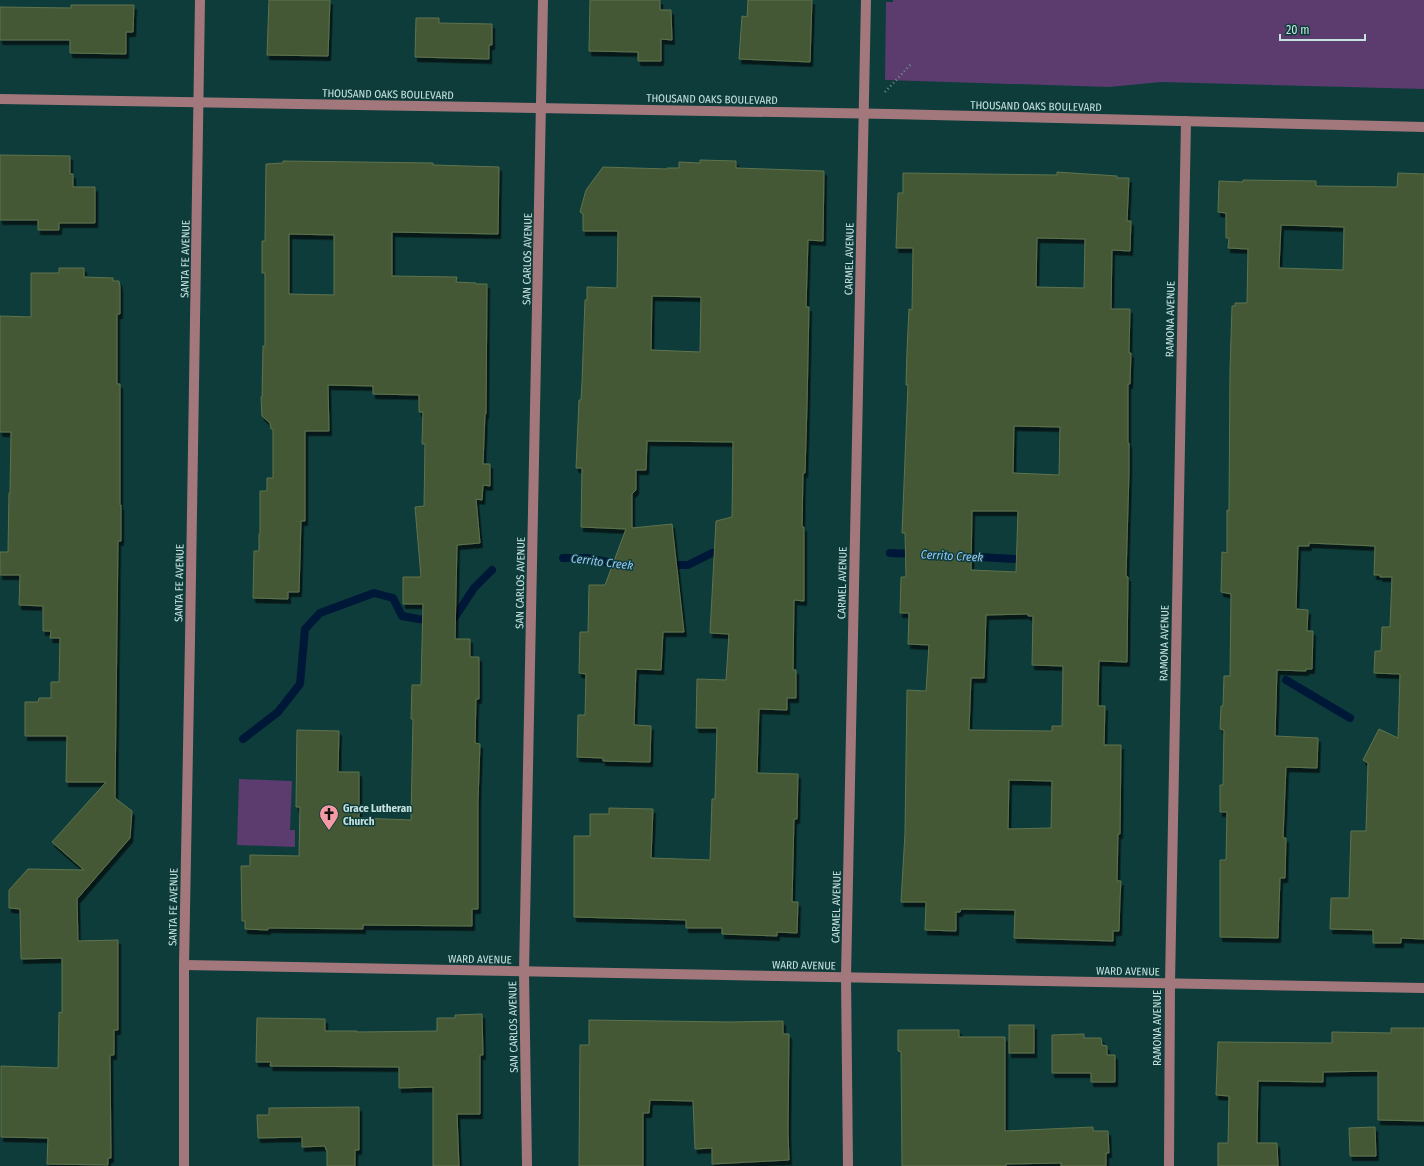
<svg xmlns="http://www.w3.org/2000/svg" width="1424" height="1166" viewBox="0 0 1424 1166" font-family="'Fira Sans Condensed',sans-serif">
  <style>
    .green { fill: #5c3b6f }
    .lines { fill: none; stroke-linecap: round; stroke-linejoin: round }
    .stream { stroke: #001837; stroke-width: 8 }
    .building { fill: #455835; stroke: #5e734e; fill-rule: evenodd; filter: url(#shadow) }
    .path { stroke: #6b908e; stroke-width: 2.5; stroke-dasharray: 1 3; stroke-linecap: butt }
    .minor { stroke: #a3787d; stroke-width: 10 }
    .labels { text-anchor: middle; stroke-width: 3; stroke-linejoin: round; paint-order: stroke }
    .street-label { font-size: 11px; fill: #c5e2e0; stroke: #0e3c3a }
    .poi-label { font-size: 11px; font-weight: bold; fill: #c5e2e0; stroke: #0e3c3a; text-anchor: start }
    .water-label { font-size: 12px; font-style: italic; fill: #98c6fb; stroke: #0e3c3a }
  </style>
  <defs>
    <filter id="shadow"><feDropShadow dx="2.5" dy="4.5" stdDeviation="0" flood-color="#0009"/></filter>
  </defs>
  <rect width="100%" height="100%" fill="#0e3c3a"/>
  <!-- green -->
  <g class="green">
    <polygon points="893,0 1424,0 1424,89 1161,82 1109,87 885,80 886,2 893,2"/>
    <polygon points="239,779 292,781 290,830 295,830 295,847 237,845"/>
  </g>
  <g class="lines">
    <!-- stream -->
    <g class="stream">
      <polyline points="890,553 915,554"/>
      <polyline points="961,556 1015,559"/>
      <polyline points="563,558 587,558 623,565"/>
      <polyline points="667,565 688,565 712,553"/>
      <polyline points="446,619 455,617 474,588 492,570"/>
      <polyline points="1286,680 1350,718"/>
      <polyline points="243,739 278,712 300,684 305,629 320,613 374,593 393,598 402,616 418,619 433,620"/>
    </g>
  </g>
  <!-- building -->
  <g class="building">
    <polygon points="269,0 330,0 328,56 267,55"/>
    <polygon points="590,0 660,0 660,10 671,10 672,40 661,39 661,61 638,61 638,52 589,51"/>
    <polygon points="748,0 812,0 810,62 739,59 742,16 747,17"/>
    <polygon points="71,5 134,5 133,32 126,32 126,54 70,53 70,40 0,40 0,7 71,8"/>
    <polygon points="416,18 439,18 439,23 492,24 492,45 489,45 489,59 415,57"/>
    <polygon points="0,155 70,156 70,174 73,174 73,187 95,187 95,223 59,223 59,230 38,230 38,220 0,220"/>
    <path d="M 700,160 L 736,161 L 736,168 L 824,171 L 823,241 L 808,240 L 806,307 L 809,307 L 807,405 L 805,473 L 803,473 L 802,527 L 804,527 L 804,601 L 794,600 L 793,670 L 796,670 L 796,698 L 787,698 L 787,710 L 759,709 L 757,773 L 798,774 L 797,819 L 794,819 L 792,902 L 798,902 L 797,933 L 777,932 L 777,936 L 722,934 L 722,928 L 686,928 L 686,920 L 574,917 L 574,836 L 590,836 L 590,814 L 609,814 L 609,808 L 653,809 L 651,858 L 710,860 L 712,799 L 715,799 L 717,728 L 696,728 L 697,679 L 726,680 L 729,634 L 710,633 L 716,521 L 732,517 L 733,442 L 647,441 L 646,470 L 636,470 L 636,490 L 632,494 L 632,528 L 672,524 L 684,632 L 663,632 L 661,670 L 636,669 L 634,725 L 651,726 L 650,762 L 603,761 L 603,758 L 577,757 L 578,715 L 585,715 L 586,674 L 579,673 L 580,632 L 588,632 L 589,585 L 605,585 L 626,529 L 581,527 L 582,468 L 576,468 L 579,400 L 581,400 L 582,382 L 585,300 L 587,300 L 587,287 L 617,288 L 618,231 L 583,231 L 583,214 L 580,212 L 586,190 L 603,167 L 667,169 L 667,168 L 679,168 L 679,162 L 700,163 ZM 652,296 L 701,297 L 700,352 L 651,350 Z"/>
    <path d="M 283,161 L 433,163 L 433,165 L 499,167 L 498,234 L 392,232 L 392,276 L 457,277 L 456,282 L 476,283 L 476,284 L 487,284 L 486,414 L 485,414 L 483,464 L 490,464 L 490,486 L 483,485 L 482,500 L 476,499 L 480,543 L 457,545 L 455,639 L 470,639 L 470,657 L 479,657 L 479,699 L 476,699 L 475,743 L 480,744 L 478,801 L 478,909 L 472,909 L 472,926 L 363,925 L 363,929 L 268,928 L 268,930 L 245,929 L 245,921 L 242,921 L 241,866 L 250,866 L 250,855 L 299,856 L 300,807 L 296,807 L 297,730 L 339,731 L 338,772 L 359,772 L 359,818 L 411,820 L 413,719 L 411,719 L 412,685 L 421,685 L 423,604 L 403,604 L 403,577 L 421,577 L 415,507 L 424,506 L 425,444 L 422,444 L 423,412 L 419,412 L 419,395 L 373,394 L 373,386 L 328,385 L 329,431 L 305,431 L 305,521 L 301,521 L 299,592 L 288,592 L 288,599 L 253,598 L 254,551 L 259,551 L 259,534 L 260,534 L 260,491 L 267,491 L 267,478 L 273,478 L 273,429 L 271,429 L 270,423 L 262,416 L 261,397 L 262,397 L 263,346 L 265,346 L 265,273 L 262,273 L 262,241 L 265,241 L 266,164 L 283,163 ZM 289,234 L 334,235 L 334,295 L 289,294 Z"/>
    <path d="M 1057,172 L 1117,176 L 1117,178 L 1129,178 L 1127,221 L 1131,221 L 1130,251 L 1112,250 L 1111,309 L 1130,309 L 1129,353 L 1131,353 L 1130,384 L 1128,384 L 1128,443 L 1129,443 L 1129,472 L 1126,576 L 1128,577 L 1127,662 L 1099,661 L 1098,706 L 1105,706 L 1104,745 L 1121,745 L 1120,834 L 1118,834 L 1117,881 L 1121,881 L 1120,898 L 1119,931 L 1113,931 L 1113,941 L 1014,938 L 1015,910 L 961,909 L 960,912 L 956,912 L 956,931 L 925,930 L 926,902 L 901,902 L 905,833 L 907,690 L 926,691 L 929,645 L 908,644 L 909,613 L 900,613 L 901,577 L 906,577 L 905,533 L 902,533 L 908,385 L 906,385 L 907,350 L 909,309 L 912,310 L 913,248 L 896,248 L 898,193 L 903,193 L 903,173 L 1057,175 ZM 1037,238 L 1085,239 L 1084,288 L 1036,287 ZM 1014,426 L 1060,427 L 1059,475 L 1013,473 ZM 972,511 L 1018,511 L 1016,572 L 971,570 ZM 1028,614 L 1028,616 L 1033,616 L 1032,665 L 1063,666 L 1062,726 L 1052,726 L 1052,731 L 969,730 L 971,678 L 984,678 L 986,615 ZM 1009,780 L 1052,781 L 1051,828 L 1008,829 Z"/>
    <path d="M 1398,173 L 1424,174 L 1424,939 L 1401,938 L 1401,943 L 1373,943 L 1373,930 L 1330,929 L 1331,898 L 1349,898 L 1351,831 L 1366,831 L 1368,763 L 1363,760 L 1379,729 L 1398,738 L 1400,674 L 1374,673 L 1375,651 L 1381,651 L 1382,627 L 1390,627 L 1392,577 L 1380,577 L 1380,575 L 1374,575 L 1375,546 L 1309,543 L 1309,546 L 1298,546 L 1296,609 L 1308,610 L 1307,631 L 1313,631 L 1312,669 L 1306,669 L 1306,671 L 1277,670 L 1275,736 L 1318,738 L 1317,768 L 1286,767 L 1283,838 L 1286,838 L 1285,878 L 1280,878 L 1278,938 L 1220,937 L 1220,860 L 1226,860 L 1227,812 L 1220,812 L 1220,785 L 1223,785 L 1224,730 L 1220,729 L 1221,706 L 1223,706 L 1224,676 L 1230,676 L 1231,594 L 1221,592 L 1222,552 L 1227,553 L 1227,510 L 1229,511 L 1230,371 L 1232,306 L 1235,306 L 1235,303 L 1247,303 L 1248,249 L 1228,248 L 1229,238 L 1226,238 L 1226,213 L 1218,212 L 1219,181 L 1243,182 L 1243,180 L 1316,181 L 1316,186 L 1397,187 ZM 1281,225 L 1344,227 L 1343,270 L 1279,268 Z"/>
    <polygon points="59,268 84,268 84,277 113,278 113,281 119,281 120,287 120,314 117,314 117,384 120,384 120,505 121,505 121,541 118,541 115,798 132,811 130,838 77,899 78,941 118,940 118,1030 114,1030 114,1055 110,1055 111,1158 108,1158 108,1165 47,1164 48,1138 1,1137 1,1066 58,1068 59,1012 62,1013 62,958 21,959 20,909 9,908 9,890 28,869 84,870 52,842 106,782 66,782 67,736 25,736 25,702 38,702 39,698 51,698 51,682 59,682 60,638 50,638 51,631 43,631 43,606 19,605 20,575 0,575 0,552 8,552 9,493 10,493 11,432 0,432 0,316 31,317 31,273 59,273"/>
    <polygon points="482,1014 483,1055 480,1055 480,1114 457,1114 459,1166 433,1166 433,1087 399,1088 399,1067 270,1066 271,1062 256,1062 257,1018 325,1019 325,1031 357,1031 357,1032 437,1031 437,1018 455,1018 455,1015"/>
    <polygon points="589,1020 730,1022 783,1021 783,1034 789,1034 788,1132 789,1160 712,1164 712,1148 695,1149 693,1101 650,1100 649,1113 643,1113 643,1166 579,1166 580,1045 589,1045"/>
    <rect x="1009" y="1025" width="25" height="28"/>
    <polygon points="1391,1028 1424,1028 1424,1121 1378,1120 1378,1071 1323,1072 1323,1082 1258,1081 1257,1143 1277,1143 1278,1166 1218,1166 1218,1143 1228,1143 1229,1096 1216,1095 1218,1042 1332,1043 1332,1032 1391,1033"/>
    <polygon points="898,1030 959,1030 959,1037 1005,1037 1005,1131 1093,1127 1093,1131 1108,1131 1109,1153 1106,1153 1106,1166 1061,1166 1061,1163 1006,1164 1006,1166 902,1166 901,1052 898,1051"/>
    <polygon points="1084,1034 1084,1038 1101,1038 1102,1045 1107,1046 1107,1055 1115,1055 1115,1082 1091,1082 1091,1073 1052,1073 1052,1035"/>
    <polygon points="359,1107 359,1150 355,1150 355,1166 327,1166 327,1150 326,1150 325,1146 302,1147 302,1137 258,1138 257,1115 269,1115 269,1108"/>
    <polygon points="1375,1127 1376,1156 1350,1156 1349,1128"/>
  </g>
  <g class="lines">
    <!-- path -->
    <polyline class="path" points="885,92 912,63"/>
    <!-- minor -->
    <g class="minor">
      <polyline points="0,99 890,114 1424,127"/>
      <polyline points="184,965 1424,988"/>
      <polyline points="184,1166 184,965 190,640 200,0"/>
      <polyline points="527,1166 524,972 543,0"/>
      <polyline points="848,1166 846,977 866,0"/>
      <polyline points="1169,1166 1170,984 1186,121"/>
    </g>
  </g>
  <!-- icons -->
  <defs>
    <g id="church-pin" transform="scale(1)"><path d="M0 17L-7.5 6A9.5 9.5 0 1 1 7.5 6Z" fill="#f49aa5" stroke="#0e3c3a"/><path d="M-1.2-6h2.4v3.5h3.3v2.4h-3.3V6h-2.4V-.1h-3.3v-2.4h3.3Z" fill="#111"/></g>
  </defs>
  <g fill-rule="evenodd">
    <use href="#church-pin" x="329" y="814"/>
  </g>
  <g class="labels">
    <!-- street labels -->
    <g class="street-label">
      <text transform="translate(388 94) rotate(1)" y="4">THOUSAND OAKS BOULEVARD</text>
      <text transform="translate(712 99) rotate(1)" y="4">THOUSAND OAKS BOULEVARD</text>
      <text transform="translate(1036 106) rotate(1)" y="4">THOUSAND OAKS BOULEVARD</text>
      <text transform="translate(185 259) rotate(-89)" y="4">SANTA FE AVENUE</text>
      <text transform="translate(527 259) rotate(-89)" y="4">SAN CARLOS AVENUE</text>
      <text transform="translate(849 259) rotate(-89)" y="4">CARMEL AVENUE</text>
      <text transform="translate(1170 319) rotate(-89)" y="4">RAMONA AVENUE</text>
      <text transform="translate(179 583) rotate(-89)" y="4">SANTA FE AVENUE</text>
      <text transform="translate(520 583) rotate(-89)" y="4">SAN CARLOS AVENUE</text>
      <text transform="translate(842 583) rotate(-89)" y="4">CARMEL AVENUE</text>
      <text transform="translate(1164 643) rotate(-89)" y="4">RAMONA AVENUE</text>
      <text transform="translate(173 907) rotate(-89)" y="4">SANTA FE AVENUE</text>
      <text transform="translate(836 907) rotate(-89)" y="4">CARMEL AVENUE</text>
      <text transform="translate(480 959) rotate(1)" y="4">WARD AVENUE</text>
      <text transform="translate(804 965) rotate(1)" y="4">WARD AVENUE</text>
      <text transform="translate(1128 971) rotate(1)" y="4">WARD AVENUE</text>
      <text transform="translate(513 1027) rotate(-91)" y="4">SAN CARLOS AVENUE</text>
      <text transform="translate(1157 1028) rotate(-90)" y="4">RAMONA AVENUE</text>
    </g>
    <!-- poi labels -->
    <g class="poi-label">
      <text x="343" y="812">Grace Lutheran<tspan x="343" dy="13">Church</tspan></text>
    </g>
    <!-- water labels -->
    <g class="water-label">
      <text transform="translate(952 556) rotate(3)" y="4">Cerrito Creek</text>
      <text transform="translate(602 562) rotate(7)" y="4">Cerrito Creek</text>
    </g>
  </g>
  <!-- scale -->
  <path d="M1280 34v6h85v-6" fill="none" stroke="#c5e2e0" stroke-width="2"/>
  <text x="1286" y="34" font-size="12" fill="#c5e2e0" stroke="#0e3c3a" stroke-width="3" paint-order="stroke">20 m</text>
</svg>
